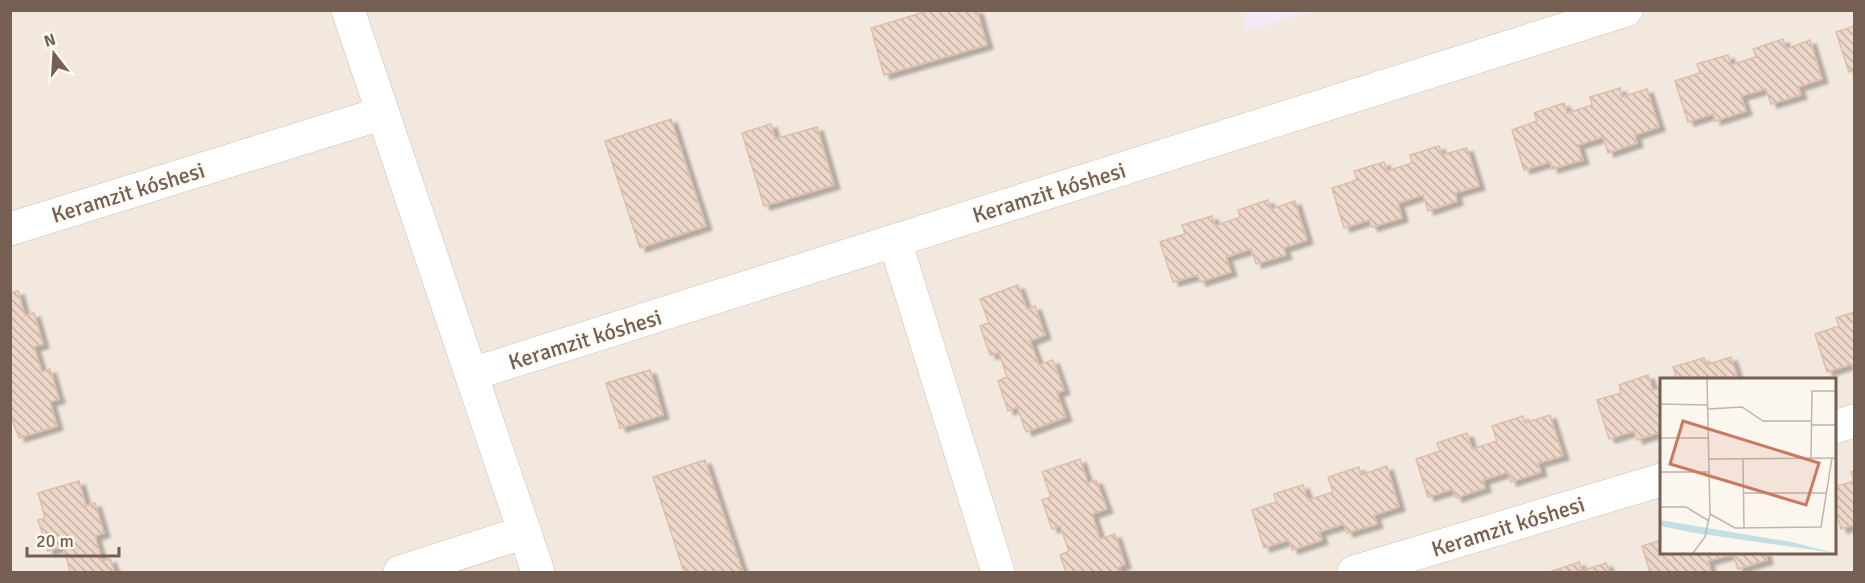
<svg xmlns="http://www.w3.org/2000/svg" width="1865" height="583" viewBox="0 0 1865 583" font-family="Signika,sans-serif">
  <style>
    .residential { fill: #f2e8dd; fill-rule: evenodd }
    .education { fill: #f3eaf8 }
    .building { fill: url(#building-back-hatch); stroke: #debeaa; stroke-width: 1.5; filter: url(#shadow) }
    .lines { fill: none; stroke-linecap: round; stroke-linejoin: round }
    .minor-casing { stroke: #cdbeb4; stroke-width: 34 }
    .tertiary-casing { stroke: #cdbeb4; stroke-width: 34 }
    .minor { stroke: #fff; stroke-width: 33 }
    .tertiary { stroke: #fff; stroke-width: 33 }
    .labels { text-anchor: middle; stroke-width: 4.5; stroke-linejoin: round; paint-order: stroke }
    .street-label { font-size: 22px; fill: #755e52; stroke: #fefaf4 }
    .inset-road { fill: none; stroke: #c1b4ab; stroke-width: 1.5 }
    .view { fill: #cc7860; fill-opacity: 0.15; stroke: #cc7860; stroke-width: 3 }
    .inset-edge { fill: none; stroke: #755e52; stroke-width: 3 }
  </style>
  <defs>
    <pattern id="building-back-hatch" width="6" height="6" patternUnits="userSpaceOnUse" patternTransform="scale(1.5)"><rect width="6" height="6" fill="#edd7c8"/><path d="M-1 5l2 2M0 0l6 6M5-1l2 2" fill="none" stroke="#c5b2a5"/></pattern>
    <filter id="shadow"><feDropShadow dx="6" dy="4" stdDeviation="1.5" flood-color="#0004"/></filter>
  </defs>
  <rect width="100%" height="100%" fill="#fbf6ee"/>
  <!-- residential -->
  <path class="residential" d="M 10,11 L 1854,11 L 1854,572 L 11,572 ZM 1661,379 L 1834,379 L 1834,552 L 1661,552 Z"/>
  <!-- education -->
  <polygon class="education" points="1241,11 1241,10 1313,11 1247,31"/>
  <!-- building -->
  <g class="building">
    <polygon points="931,10 977,10 987,45 884,75 871,28"/>
    <polygon points="1854,26 1854,71 1849,72 1836,32"/>
    <polygon points="1783,39 1786,49 1810,40 1822,79 1798,87 1801,95 1771,104 1766,89 1741,96 1746,111 1715,121 1713,114 1688,122 1675,81 1700,73 1697,64 1728,55 1731,65 1756,57 1753,49"/>
    <polygon points="1620,88 1622,97 1647,89 1659,127 1635,135 1637,143 1608,153 1603,137 1578,145 1583,160 1552,169 1550,162 1524,170 1512,130 1537,121 1534,113 1564,103 1567,113 1592,105 1590,97"/>
    <polygon points="671,119 706,226 640,248 605,141"/>
    <polygon points="771,124 775,139 817,127 834,185 764,206 742,133"/>
    <polygon points="1439,146 1442,155 1467,148 1479,186 1455,193 1457,201 1428,211 1423,195 1398,203 1402,218 1372,227 1369,220 1344,228 1332,188 1357,180 1354,171 1384,162 1387,171 1412,163 1410,155"/>
    <polygon points="1268,200 1271,209 1295,201 1307,240 1283,248 1286,255 1256,264 1251,249 1226,257 1231,272 1200,282 1198,275 1173,282 1160,242 1185,234 1182,225 1212,216 1215,226 1240,217 1238,210"/>
    <polygon points="1018,285 1027,309 1035,306 1045,335 1030,341 1039,365 1053,360 1064,390 1057,393 1066,417 1026,432 1017,407 1008,411 998,381 1007,377 999,353 990,355 980,326 989,323 980,299"/>
    <polygon points="18,291 25,316 34,313 43,344 34,347 42,372 50,369 59,399 50,402 57,426 19,438 10,414 10,293"/>
    <polygon points="1854,312 1854,373 1852,364 1827,372 1815,334 1839,326 1836,318"/>
    <polygon points="1731,357 1738,379 1677,379 1673,367 1704,358 1706,365"/>
    <polygon points="650,370 663,415 620,428 606,383"/>
    <polygon points="1648,375 1653,390 1661,388 1661,432 1637,440 1634,431 1609,439 1597,400 1621,393 1619,385"/>
    <polygon points="1550,415 1563,456 1538,463 1541,472 1511,482 1508,472 1483,480 1485,488 1456,498 1453,489 1428,497 1416,459 1440,451 1437,443 1467,433 1472,449 1497,441 1492,426 1523,416 1525,423"/>
    <polygon points="1080,459 1088,483 1096,480 1107,509 1092,514 1100,539 1115,534 1125,564 1119,567 1121,572 1066,572 1060,555 1069,551 1060,526 1052,529 1042,500 1051,497 1042,472"/>
    <polygon points="705,460 743,572 684,572 653,477"/>
    <polygon points="1387,466 1399,507 1374,515 1377,524 1347,533 1344,524 1319,532 1322,540 1292,550 1289,540 1264,548 1252,510 1276,502 1274,494 1303,485 1308,500 1333,492 1328,477 1359,467 1361,475"/>
    <polygon points="1854,471 1854,525 1841,529 1834,504 1834,487 1854,481 1851,472"/>
    <polygon points="79,481 86,506 95,503 104,533 95,536 102,561 110,559 115,572 67,572 70,571 63,546 48,551 38,520 45,518 38,493"/>
    <polygon points="1661,540 1661,552 1765,552 1767,560 1738,569 1733,554 1708,561 1711,572 1650,572 1642,546"/>
    <polygon points="1579,562 1582,571 1606,563 1610,572 1550,572"/>
  </g>
  <g class="lines">
    <!-- minor casing -->
    <g class="minor-casing">
      <g id="minor">
        <polyline points="10,229 383,113"/>
        <polyline points="895,241 998,572"/>
        <polyline points="472,374 1626,10"/>
        <polyline points="1834,427 1854,421"/>
        <polyline points="400,572 525,532"/>
        <polyline points="1354,572 1661,480"/>
      </g>
    </g>
    <!-- tertiary casing -->
    <g class="tertiary-casing">
      <polyline id="tertiary" points="348,10 538,572"/>
    </g>
    <!-- minor -->
    <use href="#minor" class="minor"/>
    <!-- tertiary -->
    <use href="#tertiary" class="tertiary"/>
  </g>
  <g class="labels">
    <!-- street labels -->
    <g class="street-label">
      <text transform="translate(128 192) rotate(-17)" y="8">Keramzit kóshesi</text>
      <text transform="translate(1049 192) rotate(-17)" y="8">Keramzit kóshesi</text>
      <text transform="translate(585 339) rotate(-17)" y="8">Keramzit kóshesi</text>
      <text transform="translate(1508 526) rotate(-17)" y="8">Keramzit kóshesi</text>
    </g>
  </g>
  <!-- overview -->
  <g transform="translate(1660 378)">
    <rect width="176" height="176" fill="#fbf6ee"/>
    <path d="M 0,142 L 131,164 L 175,175 L 35,155 L 0,148 Z" fill="#c3dfe3"/>
    <path class="inset-road" d="M 0,26 L 48,27M 48,31 L 82,29 L 103,43 L 151,43M 151,47 L 176,47M 0,60 L 49,60M 151,80 L 152,13 L 176,13M 49,81 L 176,80M 83,81 L 84,151M 0,94 L 50,94M 83,115 L 166,115M 0,129 L 26,129 L 49,143M 50,136 L 75,150 L 161,149 L 172,80M 33,175 L 45,159 L 50,136 L 47,0"/>
    <path class="view" d="M 23,43 L 159,85 L 146,127 L 10,86 Z"/>
    <rect width="176" height="176" class="inset-edge"/>
  </g>
  <!-- border -->
  <rect width="1865" height="583" fill="none" stroke="#755e52" stroke-width="24"/>
  <!-- north arrow -->
  <g transform="translate(54 54) rotate(343)" stroke="#fefaf4" stroke-width="4.5" paint-order="stroke">
  <path d="M0-4.5L10 22L0 15L-10 22Z" fill="#755e52"/>
  <text y="-9" font-size="16" font-weight="bold" text-anchor="middle" fill="#755e52">N</text>
  </g>
  <!-- scale -->
  <path d="M27 547v9h92v-9" fill="none" stroke="#755e52" stroke-width="3"/>
  <text x="36" y="547" font-size="18" fill="#755e52" stroke="#fefaf4" stroke-width="4.5" paint-order="stroke">20 m</text>
</svg>
